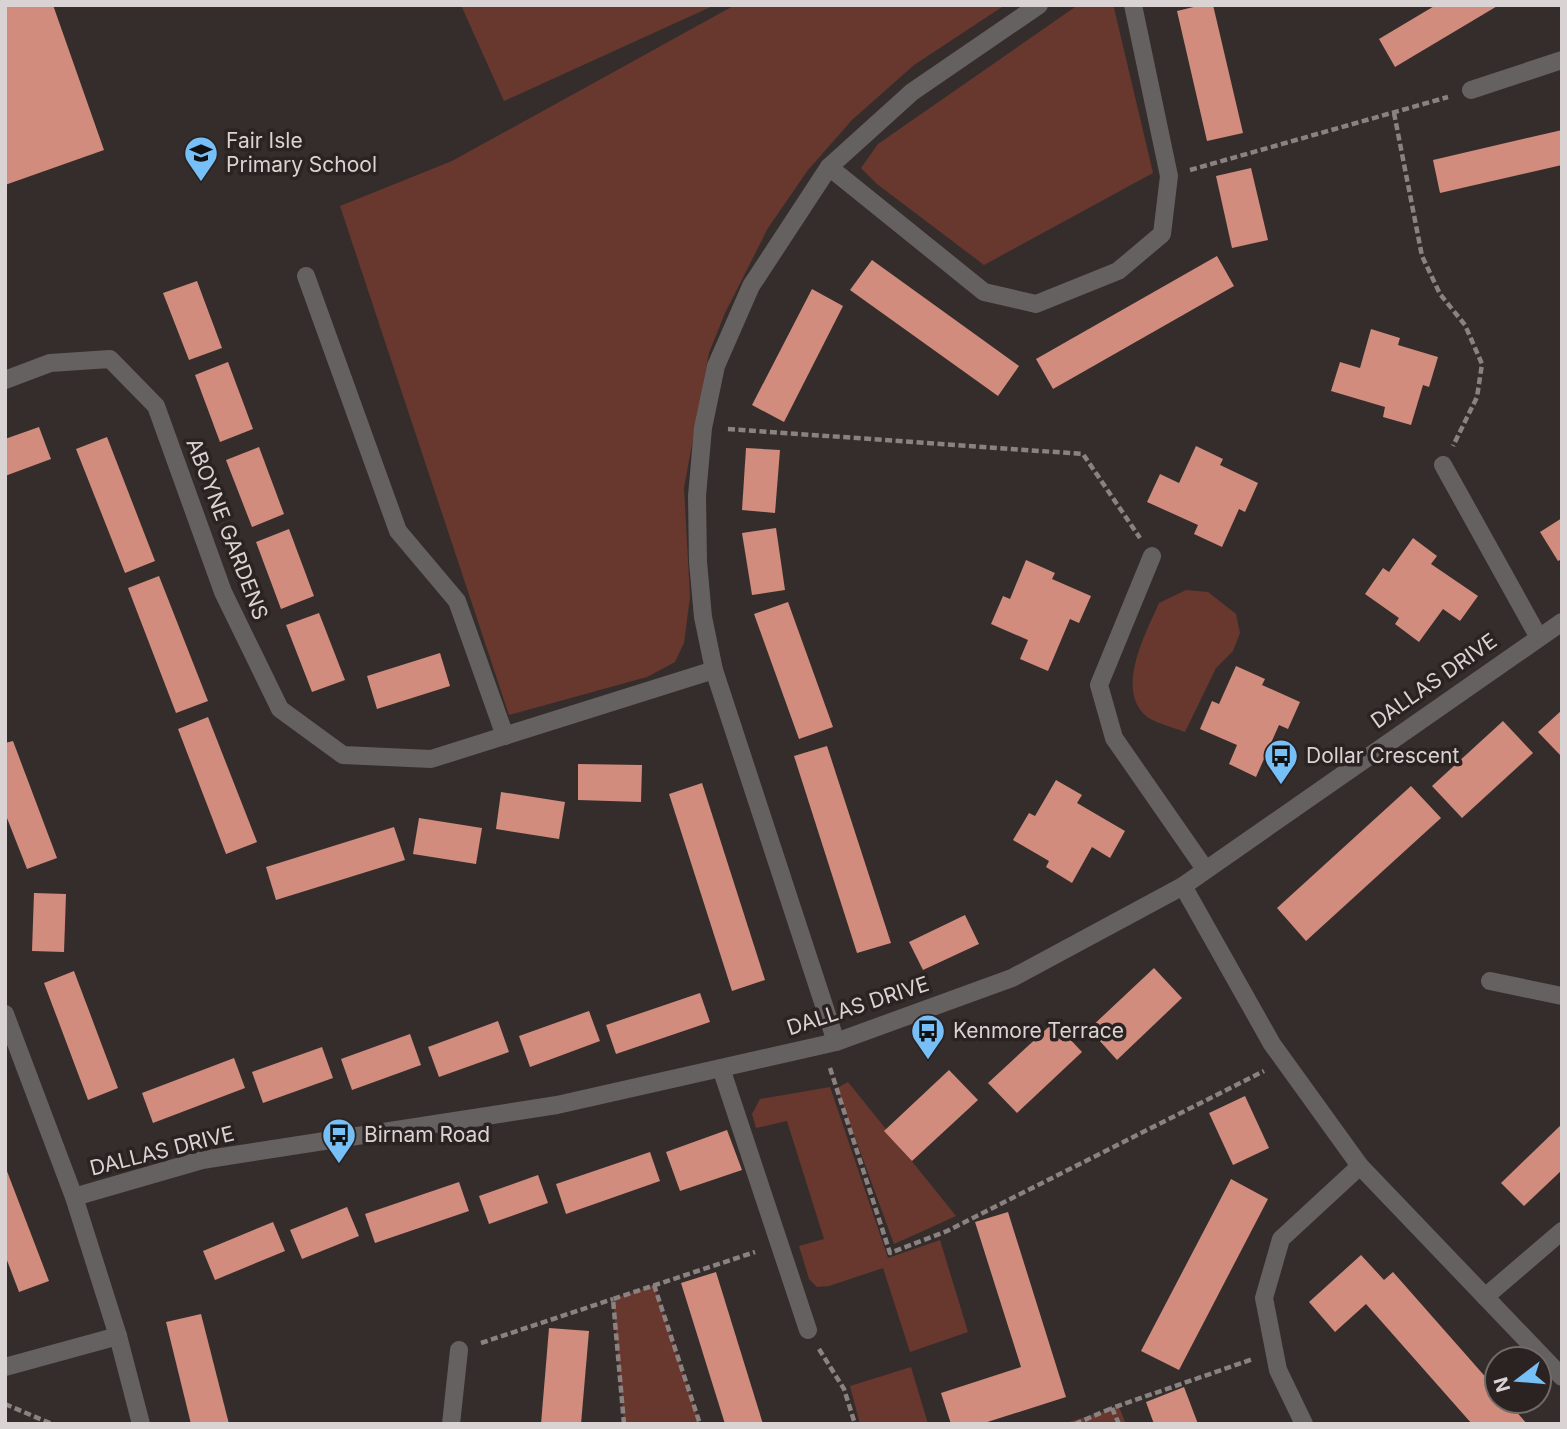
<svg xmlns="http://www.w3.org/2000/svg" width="1567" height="1429" viewBox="0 0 1567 1429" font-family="Inter,sans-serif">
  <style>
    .green { fill: #68382f }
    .building { fill: #d18c7e }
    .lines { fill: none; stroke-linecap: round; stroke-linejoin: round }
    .path { stroke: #898281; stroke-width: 4.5; stroke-dasharray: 7 3.5; stroke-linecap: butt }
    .lane { stroke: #656160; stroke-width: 18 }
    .street { stroke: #656160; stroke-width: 18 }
    .labels { text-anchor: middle; stroke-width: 7; stroke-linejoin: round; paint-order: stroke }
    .poi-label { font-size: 21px; fill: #d9d4d3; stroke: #2b2321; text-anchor: start }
    .street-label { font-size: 21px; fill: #d9d4d3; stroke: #2b2321 }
  </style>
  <rect width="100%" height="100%" fill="#352d2b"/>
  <!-- green -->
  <g class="green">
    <polygon points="461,5 715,5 504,101"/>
    <polygon points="735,5 1005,5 914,65 852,120 808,170 768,228 725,313 709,353 684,488 690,597 684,643 675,662 647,677 509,715 340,206 452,161"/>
    <polygon points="1078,5 1111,5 1114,8 1153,173 984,265 877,184 861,168 878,144"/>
    <path d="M 1186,590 L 1208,592 L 1236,614 L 1240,633 L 1233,651 L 1216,668 L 1185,732 C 1176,728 1151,722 1145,715 C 1116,687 1146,633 1159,603 Z"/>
    <polygon points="848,1082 956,1216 894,1244 837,1088"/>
    <polygon points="830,1087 888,1258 940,1240 968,1332 910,1352 883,1268 829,1286 817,1287 809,1279 799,1246 824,1239 787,1121 756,1128 752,1114 760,1099"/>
    <polygon points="654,1285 700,1424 624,1424 613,1299"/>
    <polygon points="911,1367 928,1424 860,1424 850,1386"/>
    <polygon points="1119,1407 1126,1424 1062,1424"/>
  </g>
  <!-- building -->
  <g class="building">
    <polygon points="5,5 53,5 104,150 5,185"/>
    <polygon points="1202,5 1213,5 1243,133 1207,141 1177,11"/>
    <polygon points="1436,5 1499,5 1395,67 1379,39"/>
    <polygon points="1562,130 1562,165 1440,193 1433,160"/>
    <polygon points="1251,168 1268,240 1232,248 1216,176"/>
    <polygon points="1217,256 1234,286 1053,389 1036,359"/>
    <polygon points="872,260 1019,366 998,396 850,290"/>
    <polygon points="197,281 222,348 189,360 163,293"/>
    <polygon points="812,289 843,306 784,422 752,405"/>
    <polygon points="1371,329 1400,338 1398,345 1438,357 1429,387 1423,385 1411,425 1383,417 1385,407 1331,391 1340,362 1360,368"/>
    <polygon points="228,362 253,429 220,442 195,375"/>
    <polygon points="39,427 51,459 5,476 5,439"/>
    <polygon points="107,437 155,561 125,573 76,449"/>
    <polygon points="1196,446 1223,459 1220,465 1258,483 1245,512 1239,509 1222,547 1194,534 1198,525 1147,502 1160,474 1179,483"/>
    <polygon points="259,447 284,514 252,527 226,460"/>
    <polygon points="746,448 780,450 775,513 742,510"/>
    <polygon points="1562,518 1562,559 1558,561 1540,532"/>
    <polygon points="776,528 785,590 752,595 742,533"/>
    <polygon points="289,529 314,596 281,609 256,542"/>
    <polygon points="1413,538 1437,556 1431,564 1478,596 1460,621 1443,609 1419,642 1395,624 1399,618 1365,594 1383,568 1389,572"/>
    <polygon points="1026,560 1055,573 1052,579 1091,596 1079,623 1070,619 1048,671 1020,659 1028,640 991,624 1003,596 1010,599"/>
    <polygon points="159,576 208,701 176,713 128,588"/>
    <polygon points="788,602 833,727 799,739 754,614"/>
    <polygon points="319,613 345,680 312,692 286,625"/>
    <polygon points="440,653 450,686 377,709 367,676"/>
    <polygon points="1236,666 1265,679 1262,685 1300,702 1288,729 1279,725 1256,777 1229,764 1237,745 1200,729 1212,701 1219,704"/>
    <polygon points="1562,710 1562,757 1538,732"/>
    <polygon points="208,717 257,842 226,854 178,729"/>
    <polygon points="1503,721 1533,753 1462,818 1432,786"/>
    <polygon points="13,741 57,858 27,869 5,813 5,743"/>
    <polygon points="827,746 891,943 857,953 794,756"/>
    <polygon points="578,764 642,765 641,802 578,800"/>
    <polygon points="1056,780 1082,795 1077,803 1125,831 1110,858 1092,847 1072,883 1046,867 1049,861 1013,840 1029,813 1035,816"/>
    <polygon points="702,783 765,980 732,991 669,794"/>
    <polygon points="1411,786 1441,818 1306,941 1277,908"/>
    <polygon points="501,792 565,802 559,839 496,829"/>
    <polygon points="419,818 482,828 476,864 413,854"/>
    <polygon points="394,827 405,860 276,900 266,867"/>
    <polygon points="34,893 66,894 64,952 32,951"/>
    <polygon points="965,915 979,944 923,970 909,942"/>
    <polygon points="1154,968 1182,998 1117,1060 1089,1029"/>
    <polygon points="74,971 118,1088 88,1100 44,983"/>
    <polygon points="700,993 710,1022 616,1054 606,1025"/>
    <polygon points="589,1011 600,1041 530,1067 519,1036"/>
    <polygon points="498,1021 509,1052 439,1077 428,1047"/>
    <polygon points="1054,1022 1082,1052 1017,1113 988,1083"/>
    <polygon points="410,1034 421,1065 352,1090 341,1059"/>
    <polygon points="322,1047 333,1078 263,1103 252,1072"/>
    <polygon points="234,1058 245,1088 153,1123 142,1093"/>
    <polygon points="949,1070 978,1100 912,1161 884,1131"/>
    <polygon points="1245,1096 1269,1148 1233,1165 1209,1113"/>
    <polygon points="1562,1124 1562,1170 1524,1206 1501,1183"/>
    <polygon points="727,1130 742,1170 680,1191 666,1152"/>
    <polygon points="650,1152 660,1181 566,1214 556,1184"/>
    <polygon points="5,1166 49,1281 19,1292 5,1255"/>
    <polygon points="538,1175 548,1203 489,1224 479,1196"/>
    <polygon points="1231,1179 1268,1199 1179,1370 1141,1351"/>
    <polygon points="459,1182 469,1211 375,1243 365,1214"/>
    <polygon points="347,1207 359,1236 302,1259 290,1230"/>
    <polygon points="1008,1212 1066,1397 981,1424 951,1424 941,1393 1021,1367 975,1222"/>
    <polygon points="273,1222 285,1251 215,1280 203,1251"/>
    <polygon points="1361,1255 1384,1280 1393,1272 1497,1390 1497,1401 1507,1401 1527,1424 1472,1424 1366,1304 1335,1332 1309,1302"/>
    <polygon points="716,1272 763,1424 725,1424 681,1283"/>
    <polygon points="201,1314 229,1424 191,1424 166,1322"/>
    <polygon points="549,1328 589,1331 581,1424 541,1424"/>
    <polygon points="1184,1387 1198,1424 1154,1424 1146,1402"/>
  </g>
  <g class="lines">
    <!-- path -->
    <g class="path">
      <polyline points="1394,113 1422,256 1440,294 1465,325 1482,364 1477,397 1453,446"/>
      <polyline points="1190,170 1448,97"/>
      <polyline points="728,429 1083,454 1140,538"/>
      <polyline points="830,1068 890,1253 947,1231 1264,1071"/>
      <polyline points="654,1285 700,1424"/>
      <polyline points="481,1343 613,1299"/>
      <polyline points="819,1349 844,1389 855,1424"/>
      <polyline points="5,1404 52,1424"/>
      <polyline points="624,1424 613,1299 755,1252"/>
      <polyline points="1075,1424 1112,1408"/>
      <polyline points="1119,1424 1112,1408 1253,1359"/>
    </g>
    <!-- lane -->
    <g class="lane">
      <polyline points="306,276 398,531 457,601 505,736"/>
      <polyline points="1443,465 1538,636"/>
      <polyline points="1490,981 1562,996"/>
      <polyline points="721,1068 808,1330"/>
      <polyline points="451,1424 459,1350"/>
    </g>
    <!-- street -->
    <g class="street">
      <polyline points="1471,90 1562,60"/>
      <polyline points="829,167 984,292 1036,304 1118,271 1162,234 1169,176 1133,5"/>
      <polyline points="5,380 50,363 110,359 156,406 223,592 280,709 343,755 431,759 714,670"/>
      <polyline points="1152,556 1099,685 1114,738 1205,869"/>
      <polyline points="1183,886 1272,1044 1360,1166 1562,1377"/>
      <polyline points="5,1014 74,1197 118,1336 141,1424"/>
      <polyline points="836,1042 714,670 703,617 698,562 697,496 703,428 716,366 751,286 829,167 912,92 1039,5"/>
      <polyline points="74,1197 202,1160 557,1105 836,1042 1012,978 1183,886 1562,622"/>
      <polyline points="1485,1297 1562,1231"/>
      <polyline points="5,1367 118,1336"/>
      <polyline points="1304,1424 1278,1370 1264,1298 1281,1239 1360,1166"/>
    </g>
  </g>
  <!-- icons -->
  <defs>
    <g id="school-pin" transform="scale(1.75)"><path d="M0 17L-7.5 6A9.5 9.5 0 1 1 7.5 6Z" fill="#76c0f7" stroke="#2b2321"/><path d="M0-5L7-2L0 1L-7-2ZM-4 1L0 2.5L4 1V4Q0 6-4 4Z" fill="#111"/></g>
    <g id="bus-pin" transform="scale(1.75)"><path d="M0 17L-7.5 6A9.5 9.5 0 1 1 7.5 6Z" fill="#76c0f7" stroke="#2b2321"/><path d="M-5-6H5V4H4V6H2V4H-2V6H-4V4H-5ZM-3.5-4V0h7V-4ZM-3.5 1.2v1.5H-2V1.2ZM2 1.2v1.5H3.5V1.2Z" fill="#111"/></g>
  </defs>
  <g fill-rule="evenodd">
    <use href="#school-pin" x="201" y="153"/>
    <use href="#bus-pin" x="1281" y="756"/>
    <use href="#bus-pin" x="928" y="1031"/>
    <use href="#bus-pin" x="339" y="1135"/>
  </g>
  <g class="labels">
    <!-- poi labels -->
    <g class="poi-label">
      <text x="226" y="148">Fair Isle<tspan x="226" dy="24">Primary School</tspan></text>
      <text x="1306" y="763">Dollar Crescent</text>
      <text x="953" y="1038">Kenmore Terrace</text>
      <text x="364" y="1142">Birnam Road</text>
    </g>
    <!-- street labels -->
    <g class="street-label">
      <text transform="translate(227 529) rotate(69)" y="7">ABOYNE GARDENS</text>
      <text transform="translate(1434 681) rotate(-35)" y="7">DALLAS DRIVE</text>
      <text transform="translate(858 1006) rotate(-18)" y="7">DALLAS DRIVE</text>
      <text transform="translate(162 1151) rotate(-14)" y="7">DALLAS DRIVE</text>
    </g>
  </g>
  <!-- border -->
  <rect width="1567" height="1429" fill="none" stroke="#d9d4d3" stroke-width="14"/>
  <!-- north arrow -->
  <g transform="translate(1518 1380) rotate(254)"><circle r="33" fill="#2b2321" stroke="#716a68" stroke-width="2"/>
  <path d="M0-5L12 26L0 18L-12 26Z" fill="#76c0f7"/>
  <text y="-10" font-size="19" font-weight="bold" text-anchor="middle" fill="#d9d4d3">N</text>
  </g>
</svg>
